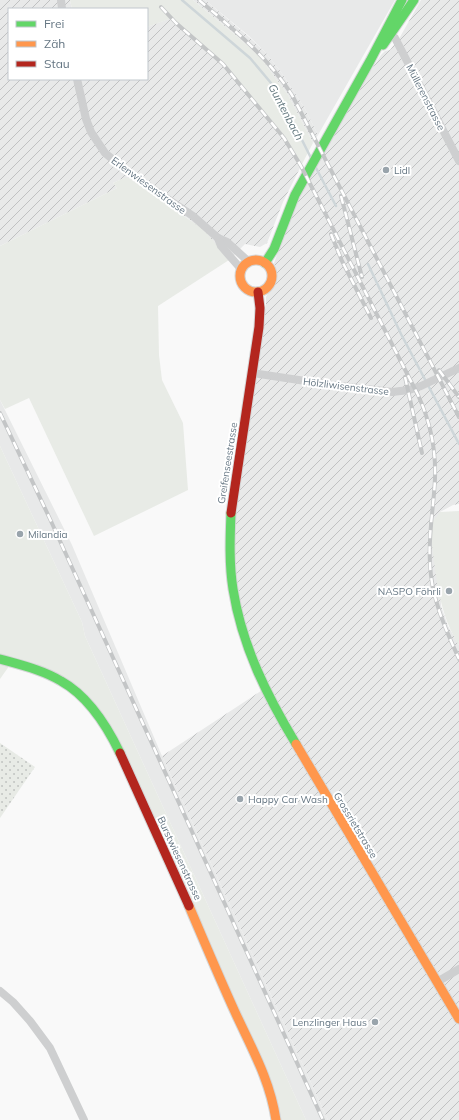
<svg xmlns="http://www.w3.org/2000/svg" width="459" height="1120" viewBox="0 0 459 1120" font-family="Mulish,sans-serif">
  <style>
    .built { fill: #e8e9e9 }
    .industrial { fill: url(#industrial-furrows) }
    .grass { fill: #e8ebe6 }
    .park { fill: url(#park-dots) }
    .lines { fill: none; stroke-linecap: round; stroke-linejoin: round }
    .stream { stroke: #ced6d9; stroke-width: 2.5 }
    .fast-casing { stroke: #d5d6d7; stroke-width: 11 }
    .slow-casing { stroke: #d5d6d7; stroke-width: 11 }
    .jam-casing { stroke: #d5d6d7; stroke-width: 11 }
    .street { stroke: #cecfd0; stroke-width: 8 }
    .fast { stroke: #63d668; stroke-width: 9 }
    .slow { stroke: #ff974d; stroke-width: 9 }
    .jam { stroke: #b3261e; stroke-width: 9 }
    .rail-casing { stroke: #c3c5c6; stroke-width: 4 }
    .rail { stroke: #fff; stroke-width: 2.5; stroke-dasharray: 8; stroke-linecap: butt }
    .poi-dot { fill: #99a4ac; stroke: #fff; stroke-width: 1.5 }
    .labels { text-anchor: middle; stroke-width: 4; stroke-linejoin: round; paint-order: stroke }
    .street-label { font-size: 10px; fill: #657683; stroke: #fff }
    .poi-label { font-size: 10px; fill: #657683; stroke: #fff; text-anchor: start }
    .water-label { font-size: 11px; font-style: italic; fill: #60757c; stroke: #fff }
  </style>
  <defs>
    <pattern id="industrial-furrows" width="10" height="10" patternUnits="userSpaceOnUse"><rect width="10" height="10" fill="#e8e9e9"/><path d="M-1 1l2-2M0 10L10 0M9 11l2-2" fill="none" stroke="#c0c1c2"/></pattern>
    <pattern id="park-dots" width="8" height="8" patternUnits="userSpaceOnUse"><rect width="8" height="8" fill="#e8ebe6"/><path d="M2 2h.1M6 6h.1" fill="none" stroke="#c0c3c0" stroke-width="1.8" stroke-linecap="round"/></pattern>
  </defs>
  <rect width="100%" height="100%" fill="#f9f9f9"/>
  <!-- built -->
  <g class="built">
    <polygon points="205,0 395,0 318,135 304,107 281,72 266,53 249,36"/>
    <polygon points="0,400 72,545 162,756 328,1120 306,1120 85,636 82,622 0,446"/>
  </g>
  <!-- industrial -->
  <g class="industrial">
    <polygon points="0,0 70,0 72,9 9,9 9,79 147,79 147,27 171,18 212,53 223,64 276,128 288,143 301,166 283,202 267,243 260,247 245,244 229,260 190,220 129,178 124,178 113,183 117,188 0,246"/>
    <polygon points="193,0 205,0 248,36 266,53 281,72 304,107 318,135 313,143 288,95 260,57 239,38"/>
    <polygon points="421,0 459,0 459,504 453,505 440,512 441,606 448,626 459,645 459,1120 328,1120 162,756 264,689 249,656 229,549 260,308 266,309 266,297 276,279 274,263 292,215 304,187 368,75 381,55 385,51 390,50 400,37"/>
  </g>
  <!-- grass -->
  <g class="grass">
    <polygon points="70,0 193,0 239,38 260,57 288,95 313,143 301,166 284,138 223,64 172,18 147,27 147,9 72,9"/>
    <polygon points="124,178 129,178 204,230 229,260 158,306 159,355 162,380 183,423 188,490 94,536 29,398 5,409 0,400 0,246 117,188 113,183"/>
    <polygon points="0,446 82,622 85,636 306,1120 276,1120 275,1111 114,741 69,686 12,662 0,679"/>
    <path d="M 459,511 L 459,645 C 441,617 437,585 433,553 C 432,544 430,531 433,522 C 434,519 438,515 440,512 Z"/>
  </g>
  <!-- park -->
  <polygon class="park" points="0,743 35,767 0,818"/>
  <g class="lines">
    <!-- stream -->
    <g class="stream">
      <polyline points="182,0 250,58 271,83 290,116 311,158"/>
      <polyline points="315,166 336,206"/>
      <polyline points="368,264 401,334 459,444"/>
    </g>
    <!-- fast casing -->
    <g class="fast-casing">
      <g id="fast">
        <polyline points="383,45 414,0"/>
        <polyline points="265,263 274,249 295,195 370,61 402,0"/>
        <path d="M 231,513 C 230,538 229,564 233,589 C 242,646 267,696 296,744"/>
        <path d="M 0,659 C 21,665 43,670 61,681 C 88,696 107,726 120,753"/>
      </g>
    </g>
    <!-- slow casing -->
    <g class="slow-casing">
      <g id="slow">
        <circle cx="256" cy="276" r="16"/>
        <polyline points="296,744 459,1019"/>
        <path d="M 189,906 C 204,941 219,977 235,1012 C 252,1049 270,1080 276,1120"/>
      </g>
    </g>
    <!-- jam casing -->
    <g class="jam-casing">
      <g id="jam">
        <polyline points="231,513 259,327 260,308 258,292"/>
        <polyline points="120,753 189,906"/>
      </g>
    </g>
    <!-- street -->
    <g class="street">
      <polyline points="61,0 62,9"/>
      <polyline points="391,35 395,38 459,161"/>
      <polyline points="77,79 86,119 91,132 105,153 128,172 193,216 218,238 227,242 249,262"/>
      <polyline points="218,238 221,246 241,269"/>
      <polyline points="252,373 332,385 392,392 409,390 421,386 459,368"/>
      <polyline points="437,982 459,969"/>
      <polyline points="0,991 13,1002 30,1021 50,1048 84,1120"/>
    </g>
    <!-- fast -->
    <use href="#fast" class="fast"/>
    <!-- slow -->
    <use href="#slow" class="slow"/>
    <!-- jam -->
    <use href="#jam" class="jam"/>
    <!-- rail casing -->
    <g class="rail-casing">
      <g id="rail">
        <path d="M 199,0 C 233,29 267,56 292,95 L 459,417"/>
        <path d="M 161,7 L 176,23 L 223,64 L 284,138 L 301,166 L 418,395 C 430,421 436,449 435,478 C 434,506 428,534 430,563 C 431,597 445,628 459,659"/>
        <polyline points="341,196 362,277"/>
        <polyline points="331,234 342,261 371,318"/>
        <polyline points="439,370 459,397"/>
        <polyline points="405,377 422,453"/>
        <polyline points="0,413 50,519 323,1120"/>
      </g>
    </g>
    <!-- rail -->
    <use href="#rail" class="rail"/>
  </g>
  <!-- markers -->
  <g class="poi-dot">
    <circle cx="386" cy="170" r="4"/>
    <circle cx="20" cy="534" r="4"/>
    <circle cx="449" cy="591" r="4"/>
    <circle cx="240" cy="799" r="4"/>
    <circle cx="375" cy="1022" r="4"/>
  </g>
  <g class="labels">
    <!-- street labels -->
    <g class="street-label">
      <text transform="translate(426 97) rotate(63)" y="4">Müllerenstrasse</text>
      <text transform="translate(149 185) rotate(36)" y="4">Erlenwiesenstrasse</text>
      <text transform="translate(346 386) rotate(7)" y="4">Hölzliwisenstrasse</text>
      <text transform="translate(227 463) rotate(-81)" y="4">Greifenseestrasse</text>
      <text transform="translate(356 825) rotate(59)" y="4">Grossrietstrasse</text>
      <text transform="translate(180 858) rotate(65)" y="4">Burstwiesenstrasse</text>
    </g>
    <!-- poi labels -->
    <g class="poi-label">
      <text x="394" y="174">Lidl</text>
      <text x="28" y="538">Milandia</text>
      <text x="441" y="595" text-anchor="end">NASPO Föhrli</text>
      <text x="248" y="803">Happy Car Wash</text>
      <text x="367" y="1026" text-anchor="end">Lenzlinger Haus</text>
    </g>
    <!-- water labels -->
    <g class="water-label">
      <text transform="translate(286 112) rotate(62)" y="4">Guntenbach</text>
    </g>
  </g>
  <!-- legend -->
  <rect x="8" y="8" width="140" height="72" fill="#ffffff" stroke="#c1c8cd"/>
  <rect x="16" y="21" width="20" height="6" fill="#63d668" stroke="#c1c8cd"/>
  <text x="44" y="28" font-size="12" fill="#657683">Frei</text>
  <rect x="16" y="41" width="20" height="6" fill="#ff974d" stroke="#c1c8cd"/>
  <text x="44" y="48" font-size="12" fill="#657683">Zäh</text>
  <rect x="16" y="61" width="20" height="6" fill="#b3261e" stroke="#c1c8cd"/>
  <text x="44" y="68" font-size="12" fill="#657683">Stau</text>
</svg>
